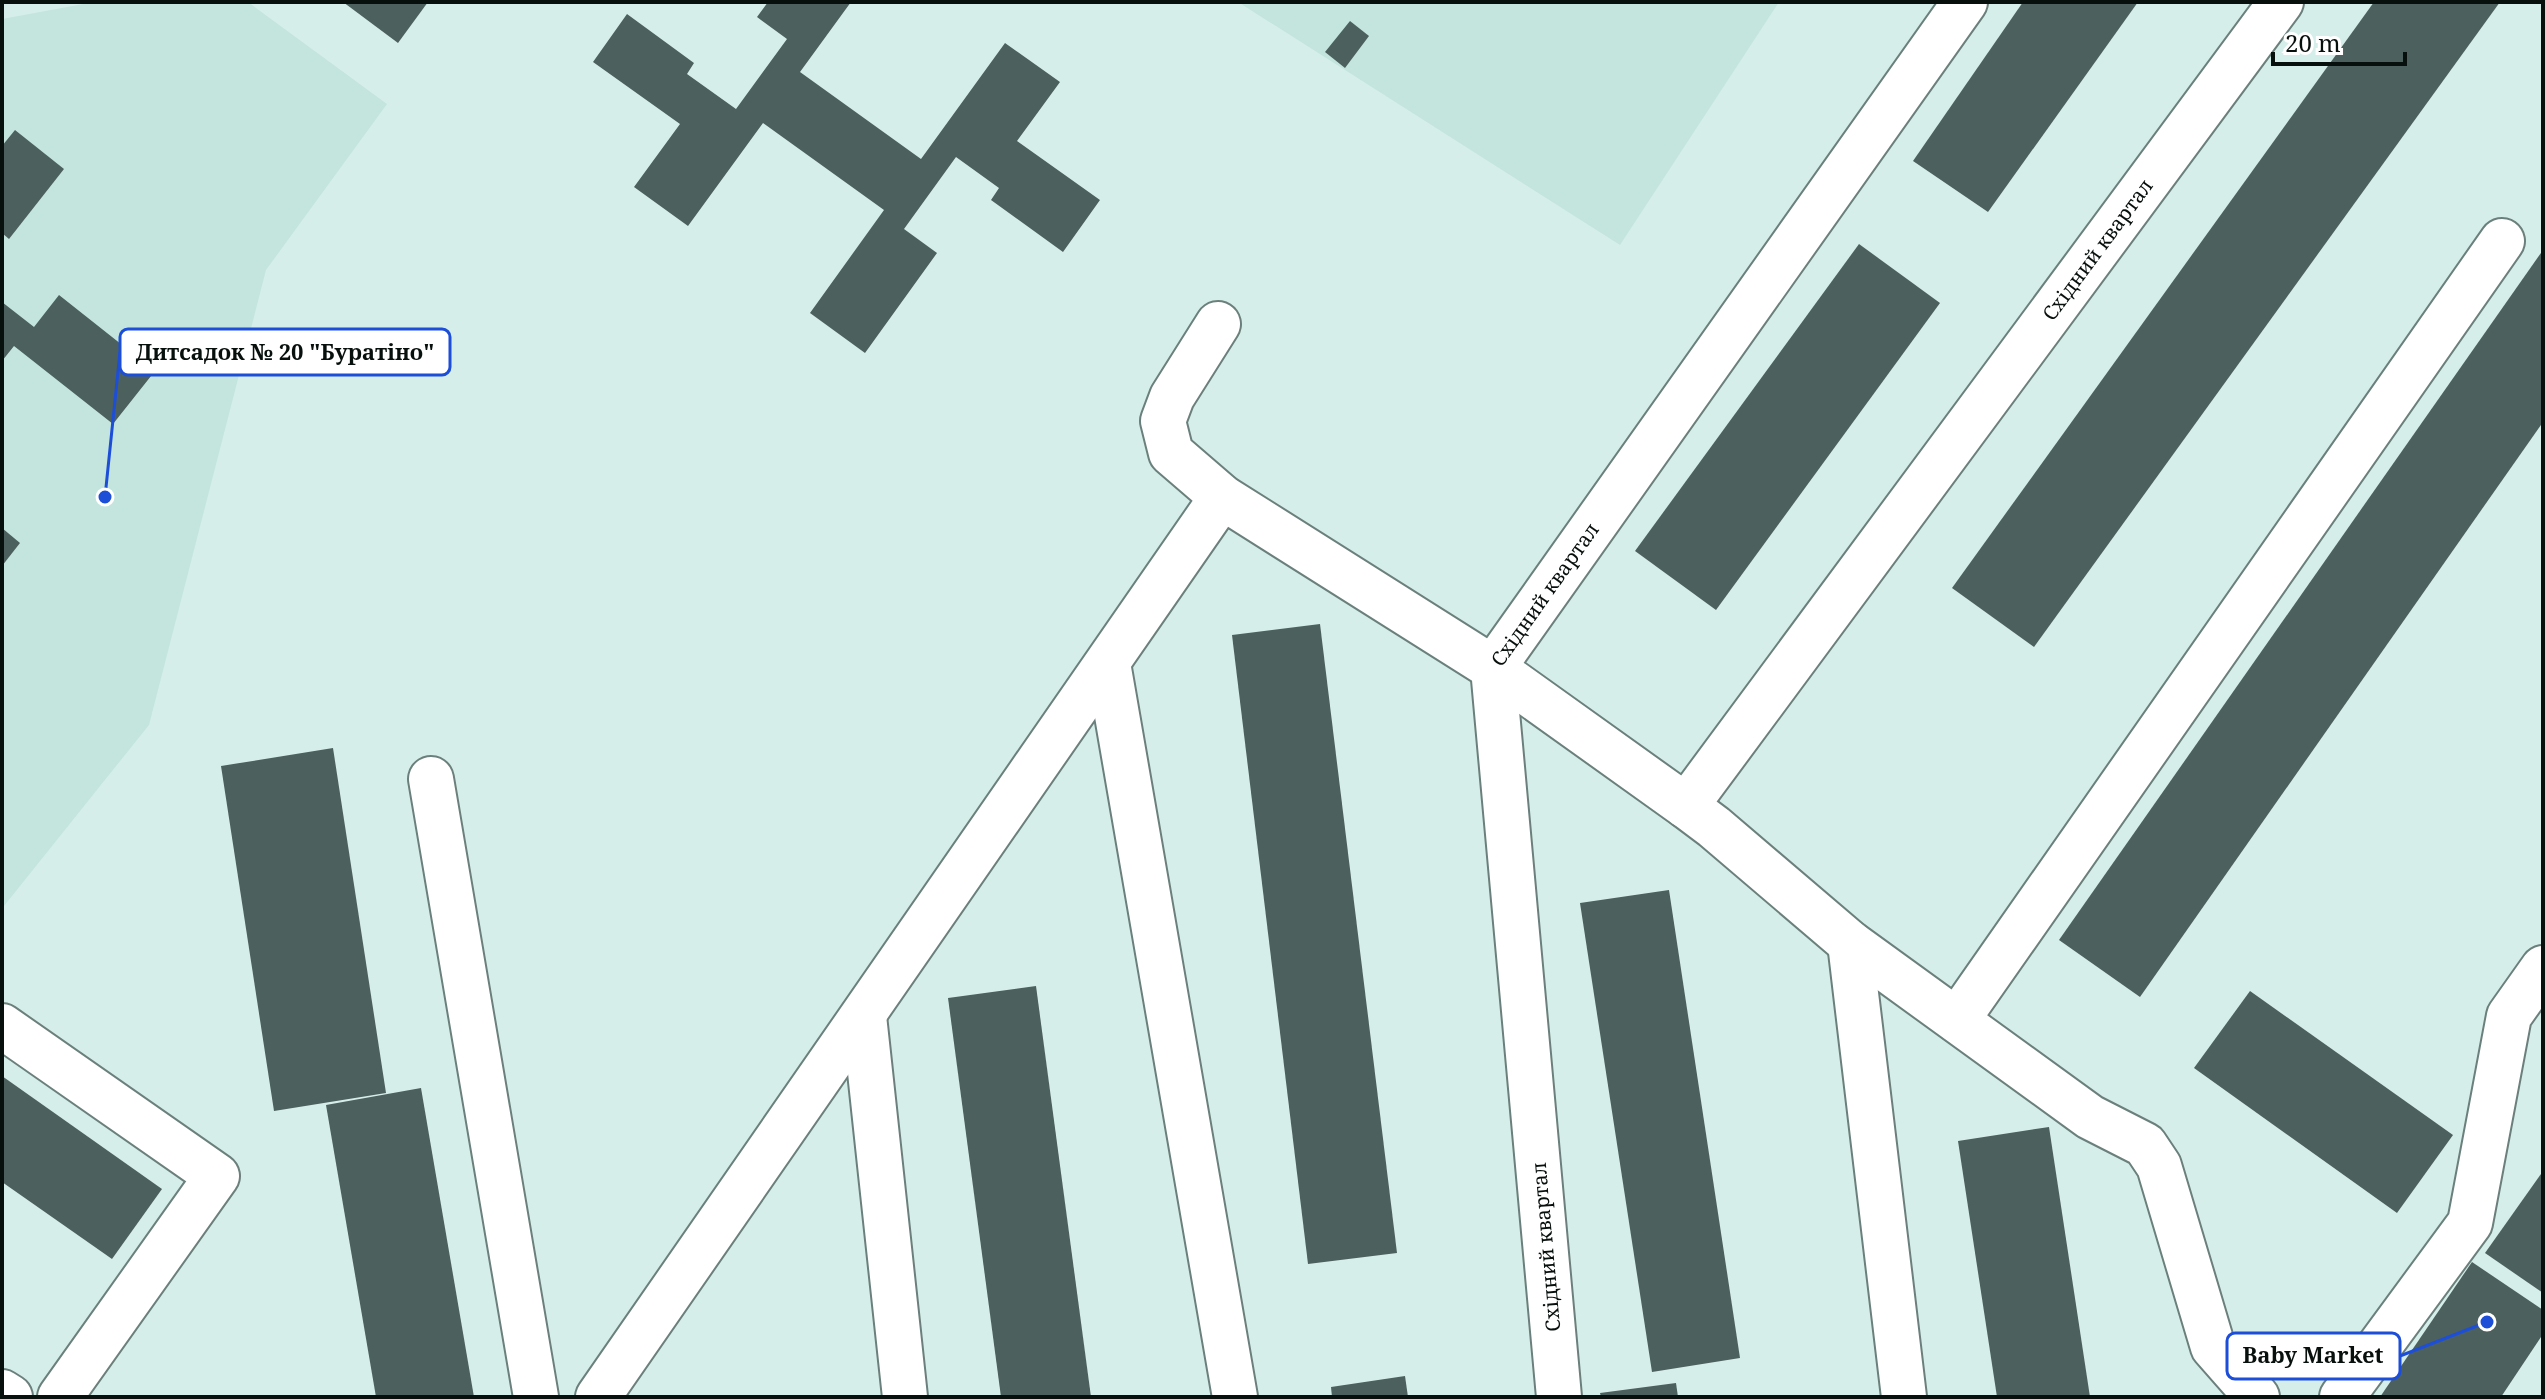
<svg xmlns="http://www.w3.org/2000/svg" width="2545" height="1399" viewBox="0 0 2545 1399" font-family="'Noto Serif',serif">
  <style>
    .built { fill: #c4e5de }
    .building { fill: #4c605d }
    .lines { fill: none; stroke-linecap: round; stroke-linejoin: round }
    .minor-casing { stroke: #6b807c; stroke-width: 48 }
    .minor { stroke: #fff; stroke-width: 44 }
    .labels { text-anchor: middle; stroke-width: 8; stroke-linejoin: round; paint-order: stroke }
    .street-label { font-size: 20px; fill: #08100e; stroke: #fff }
    .leader { fill: none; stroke: #1d4ed8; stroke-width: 3 }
    .callout-dot { fill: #1d4ed8; stroke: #fff; stroke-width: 3 }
    .callout { fill: #fff; stroke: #1d4ed8; stroke-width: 3 }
    .callout-label { font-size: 22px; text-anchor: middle; font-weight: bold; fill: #08100e }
  </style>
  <rect width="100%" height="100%" fill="#d6eee9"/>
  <!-- built -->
  <g class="built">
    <polygon points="94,2 248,2 387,104 266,270 149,725 4,906 2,19"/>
    <polygon points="1238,2 1779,2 1620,245"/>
  </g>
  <!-- building -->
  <g class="building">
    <polygon points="343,2 428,2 398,43"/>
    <polygon points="768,2 851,2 800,72 921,159 1005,43 1060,82 1017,141 1100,200 1063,252 991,200 999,188 956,157 904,229 937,253 865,353 810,313 884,210 763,123 688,226 634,187 680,124 593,62 627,14 694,63 687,74 736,109 787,39 757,17"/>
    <polygon points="2023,2 2138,2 1988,212 1913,161"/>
    <polygon points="2374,2 2500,2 2034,647 1952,588"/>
    <polygon points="1350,21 1369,36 1345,68 1325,52"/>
    <polygon points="15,130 64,169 9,239 2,233 2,146"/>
    <polygon points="1859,244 1940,303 1716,610 1635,551"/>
    <polygon points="2543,250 2543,422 2140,997 2059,940"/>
    <polygon points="59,295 155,371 113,424 14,346 2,361 2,302 34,327"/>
    <polygon points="2,528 20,543 2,566"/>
    <polygon points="1320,624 1397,1253 1308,1264 1232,635"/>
    <polygon points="333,748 386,1093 274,1111 221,766"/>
    <polygon points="1669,890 1740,1358 1652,1372 1580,903"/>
    <polygon points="1036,986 1091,1397 1001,1397 948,998"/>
    <polygon points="2250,991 2453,1135 2397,1213 2194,1068"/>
    <polygon points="2,1076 162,1189 112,1259 2,1182"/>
    <polygon points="421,1088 474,1397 376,1397 326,1105"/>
    <polygon points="2049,1127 2090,1397 1997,1397 1958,1141"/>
    <polygon points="2543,1171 2543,1293 2485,1253"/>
    <polygon points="2472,1262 2543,1310 2543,1334 2501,1397 2380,1397"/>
    <polygon points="1405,1376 1408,1397 1332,1397 1331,1387"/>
    <polygon points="1676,1383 1678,1397 1601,1397 1600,1393"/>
  </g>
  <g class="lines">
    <!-- minor casing -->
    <g class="minor-casing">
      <g id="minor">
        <polyline points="1218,324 1172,397 1163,421 1171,453 1222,497 1493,668 1686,806 1714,827 1850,943 2090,1117 2145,1145 2159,1166 2213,1347 2257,1397"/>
        <polyline points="1108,663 1235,1397"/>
        <polyline points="431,779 536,1397"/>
        <path id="s1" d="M 1686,806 L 2281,2"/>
        <polyline points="1850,943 1904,1397"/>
        <polyline points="864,1016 905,1397"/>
        <polyline points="1957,1020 2502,241"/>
        <polyline points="2,1026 217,1176 60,1397"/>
        <polyline points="2,1392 10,1397"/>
        <polyline points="598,1397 1222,497"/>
        <path id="s2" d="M 1559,1397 L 1493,668 L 1965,2"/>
        <polyline points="2342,1397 2470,1223 2509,1016 2543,968"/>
      </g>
    </g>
    <!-- minor -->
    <use href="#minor" class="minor"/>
  </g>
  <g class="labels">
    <!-- street labels -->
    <g class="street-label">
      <text dy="7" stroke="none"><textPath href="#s1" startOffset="692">Східний квартал</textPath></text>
      <text dy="7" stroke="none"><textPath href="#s2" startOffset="822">Східний квартал</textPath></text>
      <text transform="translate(1546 1247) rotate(-95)" y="7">Східний квартал</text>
    </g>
  </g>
  <!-- callouts -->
  <path class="leader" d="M105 497L120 352M2487 1322L2400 1356"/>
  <g class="callout-dot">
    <circle cx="105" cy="497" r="8"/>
    <circle cx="2487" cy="1322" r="8"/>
  </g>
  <g class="callout">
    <rect x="120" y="329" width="330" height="46" rx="8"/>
    <rect x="2227" y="1333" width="173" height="46" rx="8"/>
  </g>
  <g class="callout-label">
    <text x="285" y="360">Дитсадок № 20 "Буратіно"</text>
    <text x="2313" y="1363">Baby Market</text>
  </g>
  <!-- border -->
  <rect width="2545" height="1399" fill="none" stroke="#08100e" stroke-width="8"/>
  <!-- scale -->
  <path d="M2273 52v12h132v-12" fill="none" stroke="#08100e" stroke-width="4"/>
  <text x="2285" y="52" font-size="24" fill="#08100e" stroke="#ffffff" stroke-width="6" paint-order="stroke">20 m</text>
</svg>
